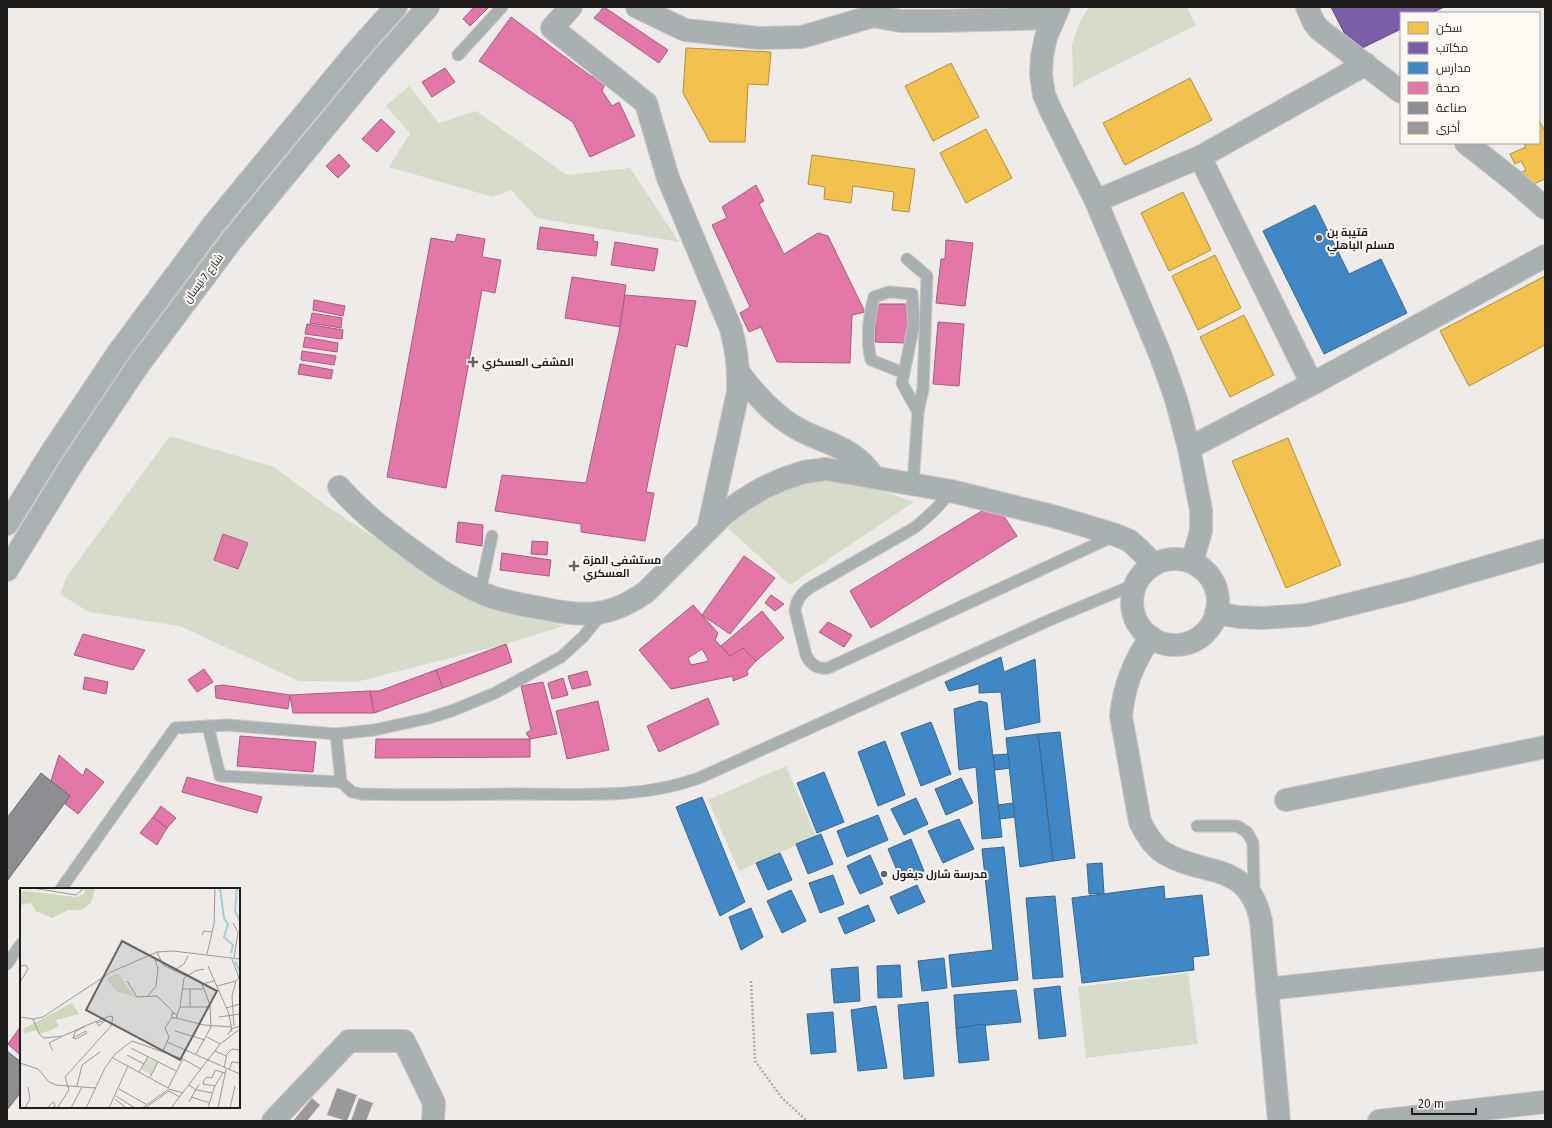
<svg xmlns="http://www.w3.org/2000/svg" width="1552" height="1128" viewBox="0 0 1552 1128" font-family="'Fira Sans',Cairo,sans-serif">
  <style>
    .green { fill: #d7dcca }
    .homes { fill: #f2c14e; stroke: #b3903f }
    .offices { fill: #7b5ea7; stroke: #5f4a7d }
    .schools { fill: #3f88c5; stroke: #356892 }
    .health { fill: #e377a8; stroke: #a85c7e; fill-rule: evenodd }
    .industry { fill: #8d8d92; stroke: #6c6b6e }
    .building { fill: #9b9999 }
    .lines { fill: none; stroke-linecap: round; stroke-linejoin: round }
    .lane-casing { stroke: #c8c6c5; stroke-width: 13 }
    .street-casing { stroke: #c8c6c5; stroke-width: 24 }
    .secondary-casing { stroke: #c8c6c5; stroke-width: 24 }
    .primary-casing { stroke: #c8c6c5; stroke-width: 24 }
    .path { stroke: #aaadae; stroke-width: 2.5; stroke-dasharray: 2 2; stroke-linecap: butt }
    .lane { stroke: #a8b0b2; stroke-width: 11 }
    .street { stroke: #a8b0b2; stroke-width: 22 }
    .secondary { stroke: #a7afb1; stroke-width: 22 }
    .primary { stroke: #aab1b3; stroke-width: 22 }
    .poi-dot { fill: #676563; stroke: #fef8f3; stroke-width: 1.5 }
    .labels { text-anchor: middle; stroke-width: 4; stroke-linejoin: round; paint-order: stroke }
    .poi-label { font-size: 11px; font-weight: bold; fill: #1f1d1b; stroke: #fef8f3; text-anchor: start }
    .street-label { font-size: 11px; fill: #1f1d1b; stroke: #fef8f3 }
    .inset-river { fill: none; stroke: #a0d0d5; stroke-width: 2 }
    .inset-road { fill: none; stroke: #9b9997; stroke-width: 1 }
    .view { fill: #676563; fill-opacity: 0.15; stroke: #676563; stroke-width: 2 }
    .inset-edge { fill: none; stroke: #1f1d1b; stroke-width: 2 }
  </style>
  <rect width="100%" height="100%" fill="#eeebe9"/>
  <!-- green -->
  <g class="green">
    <polygon points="1089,7 1187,7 1196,25 1073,87 1072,44 1081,19"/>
    <polygon points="409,86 439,123 476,111 567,175 630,168 679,242 537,218 511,190 493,197 389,167 410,133 386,106"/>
    <polygon points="170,436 274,467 321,502 463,597 563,626 506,644 356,682 299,681 180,626 89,612 60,594 67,576"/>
    <polygon points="851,480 914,502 790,585 728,528 752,504 803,482"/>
    <polygon points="786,766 816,836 739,871 708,800"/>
    <polygon points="1188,973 1198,1044 1086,1058 1078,987"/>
  </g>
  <!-- homes -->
  <g class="homes">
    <polygon points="686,48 771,52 768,85 748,84 745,142 710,142 683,93"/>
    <polygon points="951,63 979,117 933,141 905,86"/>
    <polygon points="1190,78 1212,120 1125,165 1103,123"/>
    <polygon points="1539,122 1540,122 1545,131 1545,179 1532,185 1529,179 1525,181 1520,173 1526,170 1521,161 1515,164 1510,154 1526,147 1524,143 1539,143"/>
    <polygon points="986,129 1012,178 966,203 940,153"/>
    <polygon points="812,155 915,169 909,212 892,210 894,192 853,186 851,203 824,199 825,187 808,184"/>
    <polygon points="1183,192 1211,250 1169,271 1141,213"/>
    <polygon points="1215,255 1241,308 1198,330 1172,276"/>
    <polygon points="1545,276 1545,345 1469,386 1440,331"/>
    <polygon points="1244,315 1274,375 1230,397 1200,337"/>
    <polygon points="1288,438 1341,565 1286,588 1232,461"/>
  </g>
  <!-- offices -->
  <polygon class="offices" points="1331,7 1444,7 1432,13 1401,13 1401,29 1354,52"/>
  <!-- schools -->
  <g class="schools">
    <polygon points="1315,205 1349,274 1381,259 1407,313 1324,354 1263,231"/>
    <polygon points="1001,657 1004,672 1035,659 1040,722 1005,730 1001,692 979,693 979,684 949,691 945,682"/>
    <polygon points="980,701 987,703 1002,837 982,839 976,767 959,770 954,709"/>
    <polygon points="931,722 951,774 921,786 901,733"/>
    <polygon points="1060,732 1075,858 1053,861 1038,734"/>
    <polygon points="1038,734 1053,861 1020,867 1006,738"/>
    <polygon points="885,741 905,795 878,806 858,752"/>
    <polygon points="1008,754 1010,768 995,770 993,755"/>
    <polygon points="824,772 844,822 817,833 797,783"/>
    <polygon points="961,778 973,803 946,815 935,789"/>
    <polygon points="702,797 745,902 720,916 676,807"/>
    <polygon points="916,798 928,824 904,835 891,809"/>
    <polygon points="1013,803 1015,817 1000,819 998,805"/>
    <polygon points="878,815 888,840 847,857 837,831"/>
    <polygon points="959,819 974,849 943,863 928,831"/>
    <polygon points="821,834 833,864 808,874 796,844"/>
    <polygon points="911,839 924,871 901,880 888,849"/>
    <polygon points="1004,847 1018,980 952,987 949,955 993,950 982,849"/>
    <polygon points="780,853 792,880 768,890 756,863"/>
    <polygon points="870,855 883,884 860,894 847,866"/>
    <polygon points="1102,863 1104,893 1089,894 1087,864"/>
    <polygon points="833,875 844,904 820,913 809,883"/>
    <polygon points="917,885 925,902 898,914 890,897"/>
    <polygon points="1164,886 1165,899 1202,895 1209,955 1193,957 1194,970 1082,983 1072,898"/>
    <polygon points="791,890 806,921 782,933 767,901"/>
    <polygon points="1055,896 1063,977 1033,979 1026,898"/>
    <polygon points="868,905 875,921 845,934 838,918"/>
    <polygon points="751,908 763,937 741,950 729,917"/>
    <polygon points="944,958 947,988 922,991 918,961"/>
    <polygon points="900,965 902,997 878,998 877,966"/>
    <polygon points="858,967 860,1001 834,1003 831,969"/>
    <polygon points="1060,986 1066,1036 1039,1039 1034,989"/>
    <polygon points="1016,990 1021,1022 956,1028 954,995"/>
    <polygon points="928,1002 934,1076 904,1079 898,1005"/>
    <polygon points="876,1006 887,1068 858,1071 851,1010"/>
    <polygon points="833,1012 836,1052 811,1054 807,1014"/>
    <polygon points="985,1024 989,1060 959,1063 956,1028"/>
  </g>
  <!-- health -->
  <g class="health">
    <polygon points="474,7 489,7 470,26 463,19"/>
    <polygon points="604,7 668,50 659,63 594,18"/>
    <polygon points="511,17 592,77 598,72 607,79 602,91 612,106 619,102 635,136 590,157 573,122 479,61"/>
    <polygon points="445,68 455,82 432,97 422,82"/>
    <polygon points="381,119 395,132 377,152 362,139"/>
    <polygon points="339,154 350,166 338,178 326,166"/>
    <polygon points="756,185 764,201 759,204 784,254 818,233 828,236 865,312 852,315 850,363 777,362 761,327 749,332 740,313 750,307 712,225 727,218 722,207"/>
    <polygon points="540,227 594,235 593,241 598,242 596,256 537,249"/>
    <polygon points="457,234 485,239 482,257 501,260 495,293 482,290 446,488 387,477 431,238 455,242"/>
    <polygon points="946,240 973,243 965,306 936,303 941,259 945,259"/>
    <polygon points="615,242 658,249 654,271 611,265"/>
    <polygon points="572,277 626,285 620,327 565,318"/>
    <polygon points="625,295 696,301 687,347 676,344 646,492 654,493 645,541 581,532 581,524 495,511 502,475 586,483 620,327"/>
    <polygon points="314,300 345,306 343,316 313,310"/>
    <polygon points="875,304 908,304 907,343 875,342"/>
    <polygon points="312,313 342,318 341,328 310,323"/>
    <polygon points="938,322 964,324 959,386 933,384"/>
    <polygon points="307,324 343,330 342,339 305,334"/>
    <polygon points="305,337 338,343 337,352 303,347"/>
    <polygon points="302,351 336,356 334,365 301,360"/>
    <polygon points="300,364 333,370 331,379 298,374"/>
    <polygon points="995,503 1017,536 871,628 850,591"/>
    <polygon points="458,522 483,525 482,546 456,542"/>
    <polygon points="223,534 248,543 238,569 214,560"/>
    <polygon points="532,541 548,542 547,555 531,554"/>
    <polygon points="502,553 551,560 549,576 500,570"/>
    <polygon points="744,556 775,578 730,634 702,615"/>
    <polygon points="771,595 784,604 775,611 765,603"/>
    <path d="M 693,605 L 718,633 L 715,640 L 730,656 L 743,648 L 756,661 L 747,671 L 748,675 L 733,681 L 733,676 L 671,689 L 639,650 ZM 702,649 L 709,661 L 691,665 L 688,658 Z"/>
    <polygon points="762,611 784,638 756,661 743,648 730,656 721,646"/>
    <polygon points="828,622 852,635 844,647 819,632"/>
    <polygon points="83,634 145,650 133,670 74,655"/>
    <polygon points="506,644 512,662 443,688 436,670"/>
    <polygon points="204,669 213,682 197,692 188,680"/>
    <polygon points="436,670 443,688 374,713 370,691 379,691"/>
    <polygon points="587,671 591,685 572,689 568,676"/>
    <polygon points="85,677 108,682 106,694 83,689"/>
    <polygon points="563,678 568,695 552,699 548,683"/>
    <polygon points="543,682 557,734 530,739 526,733 531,730 521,686"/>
    <polygon points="223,685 290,695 288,709 216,698 215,686"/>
    <polygon points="370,691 374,713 293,713 290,695"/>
    <polygon points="708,698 719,724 659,752 647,726"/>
    <polygon points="598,701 609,750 567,759 556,711"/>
    <polygon points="240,736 316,742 313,772 237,766"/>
    <polygon points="376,739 530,739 530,757 375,758"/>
    <polygon points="59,755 83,776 86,768 104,782 78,814 64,803 70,796 51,781"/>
    <polygon points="187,777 262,797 257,813 182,792"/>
    <polygon points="161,806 176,818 167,828 153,817"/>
    <polygon points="153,817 167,828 157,845 140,833"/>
    <polygon points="21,1026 21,1056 8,1044"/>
  </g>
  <!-- industry -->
  <g class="industry">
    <polygon points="41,773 70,796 7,881 7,818"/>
    <polygon points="7,1051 21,1062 21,1092 7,1110"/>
  </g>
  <!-- building -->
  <g class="building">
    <polygon points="337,1088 357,1095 347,1121 327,1115"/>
    <polygon points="312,1098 320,1105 307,1121 293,1121"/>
    <polygon points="359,1098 373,1103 366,1121 351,1121"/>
  </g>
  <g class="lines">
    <!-- lane casing -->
    <g class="lane-casing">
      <g id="lane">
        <polyline points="458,55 502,7"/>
        <polyline points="907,259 927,276 923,389 918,412"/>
        <path d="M 904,373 L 871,360 C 866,340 869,316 874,297 L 889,292 L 912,294 L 914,324 L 902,383 L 918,412 L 913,484"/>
        <path d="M 951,491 C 940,506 928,517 914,528 L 811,587 C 801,593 796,600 795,611 L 806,655 C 811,665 817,669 828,668 L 1114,536"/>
        <polyline points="480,592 492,536"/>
        <polyline points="208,726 220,776 341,782"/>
        <path d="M 336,734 L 341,782 L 352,792 L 361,794 C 414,796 468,794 522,794 C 581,794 642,799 699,778 L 1052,619 L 1136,584"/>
        <polyline points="1197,826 1237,826 1247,832 1253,843 1254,894"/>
        <polyline points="61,889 175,728 227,725 336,734 374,730 429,718 454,710 495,693 561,657 583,637 603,612"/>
        <polyline points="7,964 21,944"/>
      </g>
    </g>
    <!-- street casing -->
    <g class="street-casing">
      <g id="street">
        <path d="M 571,7 L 552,28 L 646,103 L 668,178 L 731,329 C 737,351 739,370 738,392 L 708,530"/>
        <polyline points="637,7 685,30 759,38 802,37 873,16 901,21 937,21 1053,18"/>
        <polyline points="1059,7 1046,37 1042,56 1041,75 1044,95 1052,113 1096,201 1160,354 1176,399 1189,448 1201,510 1201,531 1192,562"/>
        <polyline points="1307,7 1314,23 1320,30 1401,92"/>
        <polyline points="1466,143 1513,180 1545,208"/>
        <polyline points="1200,157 1312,384"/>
        <polyline points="1096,201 1200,157 1366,64"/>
        <path d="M 739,373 C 756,395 775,417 800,430 C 831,446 852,446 874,477"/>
        <polyline points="1189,448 1312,384 1545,256"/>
        <path d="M 339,487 C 361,512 382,528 409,548 C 436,568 463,587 495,598 C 512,603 529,606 546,609 C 564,613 583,616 603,612 C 619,609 633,601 646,592 L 724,514 L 743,500 L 763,488 L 783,479 L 804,472 L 826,469 L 951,491 L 1056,517 L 1116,535 L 1130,541 L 1146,556 L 1152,566"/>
        <circle cx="1175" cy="602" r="43"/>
        <polyline points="1216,613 1239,617 1262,618 1307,615 1411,589 1545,550"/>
        <path d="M 1151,637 C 1133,662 1124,686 1121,716 L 1140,822 C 1146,834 1153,846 1164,853 C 1204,877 1248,860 1261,921 L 1279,1121"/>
        <polyline points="1286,800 1545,747"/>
        <polyline points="1267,989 1545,959"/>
        <polyline points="273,1121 349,1041 404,1041 434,1103 433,1121"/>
      </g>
    </g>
    <!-- secondary casing -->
    <g class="secondary-casing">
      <polyline id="secondary" points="1379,1121 1545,1102"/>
    </g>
    <!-- primary casing -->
    <g class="primary-casing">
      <g id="primary">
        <polyline points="7,524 51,453 118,353 213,225 355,53 396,7"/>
        <polyline points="7,570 71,466 137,367 232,240 373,69 428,7"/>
      </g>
    </g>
    <!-- path -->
    <polyline class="path" points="751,981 755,1061 782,1098 807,1121"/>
    <!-- lane -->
    <use href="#lane" class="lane"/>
    <!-- street -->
    <use href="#street" class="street"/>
    <!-- secondary -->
    <use href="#secondary" class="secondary"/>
    <!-- primary -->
    <use href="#primary" class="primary"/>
  </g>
  <!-- markers -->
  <g class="poi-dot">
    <circle cx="1319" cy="238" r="4"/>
    <path d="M471 356h4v4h4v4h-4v4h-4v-4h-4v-4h4z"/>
    <path d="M572 560h4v4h4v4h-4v4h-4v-4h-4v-4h4z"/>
    <circle cx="884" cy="874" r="4"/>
  </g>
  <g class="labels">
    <!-- poi labels -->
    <g class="poi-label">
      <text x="1327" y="236">قتيبة بن<tspan x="1327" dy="13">مسلم الباهلي</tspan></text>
      <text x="482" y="366">المشفى العسكري</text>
      <text x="583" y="564">مستشفى المزة<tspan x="583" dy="13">العسكري</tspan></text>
      <text x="892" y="878">مدرسة شارل ديغول</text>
    </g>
    <!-- street labels -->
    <g class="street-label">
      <text transform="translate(203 278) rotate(-53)" y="4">شارع 7 نيسان</text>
    </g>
  </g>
  <!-- overview -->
  <g transform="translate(20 888)">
    <rect width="220" height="220" fill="#eeebe9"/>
    <path d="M 98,85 L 111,104 L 116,109 L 98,104 L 88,93 L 88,90 ZM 127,170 L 138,175 L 132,187 L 121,181 Z" fill="#d7dcca"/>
    <path d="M 65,0 L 75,0 L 71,15 L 62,22 L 48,22 L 32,30 L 16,23 L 11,15 L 0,17 L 0,4 L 4,3 L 56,9 L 64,6 ZM 52,115 L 59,126 L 36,132 L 38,138 L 31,142 L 19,146 L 18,142 L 4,145 L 3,141 Z" fill="#ced7b9"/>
    <path class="inset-river" d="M 200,0 L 204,30 L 208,36 L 204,49 L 213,57 L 211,65M 217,0 L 215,23 L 220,33M 215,73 L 220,84"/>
    <path class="inset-road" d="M 13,0 L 56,7 L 64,0M 213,35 L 218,44 L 214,70M 182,47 L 184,43 L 192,44M 137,64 L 143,77 L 166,88M 187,66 L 194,36 L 195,0M 212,71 L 219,90 L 216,93M 0,78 L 6,77 L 8,81 L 0,94M 188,78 L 209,126 L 212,144M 155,82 L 164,76 L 168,68M 107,93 L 117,109 L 137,108 L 154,125M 197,98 L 216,93 L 212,108 L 214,138M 162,101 L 183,101M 128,108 L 136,98 L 138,80 L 135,72 L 139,71M 160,119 L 190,119M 170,119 L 170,101M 206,120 L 220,116M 157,126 L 152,125 L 152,130 L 156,130 L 160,119 L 164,90 L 175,83 L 184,81M 0,129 L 13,131 L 23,129 L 91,84 L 137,64 L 153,63 L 220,71M 199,129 L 220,126M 156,130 L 184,137 L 212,139M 13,131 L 19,146 L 24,150 L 43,148 L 65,138M 76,133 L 77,135 L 79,138 L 86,132 L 77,135M 155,143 L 185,152M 208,147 L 211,141 L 220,138M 187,149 L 200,156M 147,154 L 220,186M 111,160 L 156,183M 33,163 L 29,155 L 41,149M 143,163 L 149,149 L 145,140 L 152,129M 195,163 L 206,168M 176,166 L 191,139 L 190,117 L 182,96 L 194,93M 107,167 L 124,176M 93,170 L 148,200M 0,175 L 18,181 L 29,194 L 36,197 L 76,200M 204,180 L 207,166 L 212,161 L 220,162M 209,182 L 212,174 L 220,175M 119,184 L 128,169M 130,189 L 138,174M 169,197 L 176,202 L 193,205M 57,198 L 62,177 L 80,164M 195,198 L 183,196 L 184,192 L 187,189 L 192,190 L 195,182 L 205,185M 148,200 L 163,171M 99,201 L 126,216M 149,201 L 163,205M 149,203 L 160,209M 96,208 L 115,220M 171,209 L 190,215M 95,211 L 106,220M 169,214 L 179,196M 5,220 L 10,211 L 8,199M 27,220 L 33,214 L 35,216 L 34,220M 37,220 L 49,202 L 45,189 L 91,138 L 93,129 L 90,128 L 67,137 L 55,144 L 53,150 L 56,151 L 67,145 L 66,143 L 53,150M 51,220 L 62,199M 66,220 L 85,180 L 95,166 L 112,153 L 163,171 L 181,181M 89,220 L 108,178M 122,220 L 149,201M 125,220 L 149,203M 151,220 L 200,156 L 220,141M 188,220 L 194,200 L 203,184M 198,220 L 206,181M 210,220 L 215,198"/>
    <path class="view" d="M 102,53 L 197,103 L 160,172 L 66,122 Z"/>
    <rect width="220" height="220" class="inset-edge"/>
  </g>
  <!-- border -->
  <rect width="1552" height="1128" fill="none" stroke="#1f1d1b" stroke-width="16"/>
  <!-- legend -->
  <rect x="1400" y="12" width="140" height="132" fill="#fef8f3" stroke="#a5a09d"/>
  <rect x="1408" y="22" width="20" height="12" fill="#f2c14e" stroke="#a5a09d"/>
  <text x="1436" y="32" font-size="12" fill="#1f1d1b">سكن</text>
  <rect x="1408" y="42" width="20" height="12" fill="#7b5ea7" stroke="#a5a09d"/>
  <text x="1436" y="52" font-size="12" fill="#1f1d1b">مكاتب</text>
  <rect x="1408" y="62" width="20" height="12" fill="#3f88c5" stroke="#a5a09d"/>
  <text x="1436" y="72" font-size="12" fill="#1f1d1b">مدارس</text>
  <rect x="1408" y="82" width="20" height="12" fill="#e377a8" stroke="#a5a09d"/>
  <text x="1436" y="92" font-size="12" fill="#1f1d1b">صحة</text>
  <rect x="1408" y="102" width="20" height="12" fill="#8d8d92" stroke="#a5a09d"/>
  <text x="1436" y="112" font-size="12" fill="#1f1d1b">صناعة</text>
  <rect x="1408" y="122" width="20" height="12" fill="#9b9999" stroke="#a5a09d"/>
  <text x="1436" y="132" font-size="12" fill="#1f1d1b">أخرى</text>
  <!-- scale -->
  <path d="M1412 1108v6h64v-6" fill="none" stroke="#1f1d1b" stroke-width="2"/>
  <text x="1418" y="1108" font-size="12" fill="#1f1d1b" stroke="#fef8f3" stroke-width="3" paint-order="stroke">20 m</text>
</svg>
